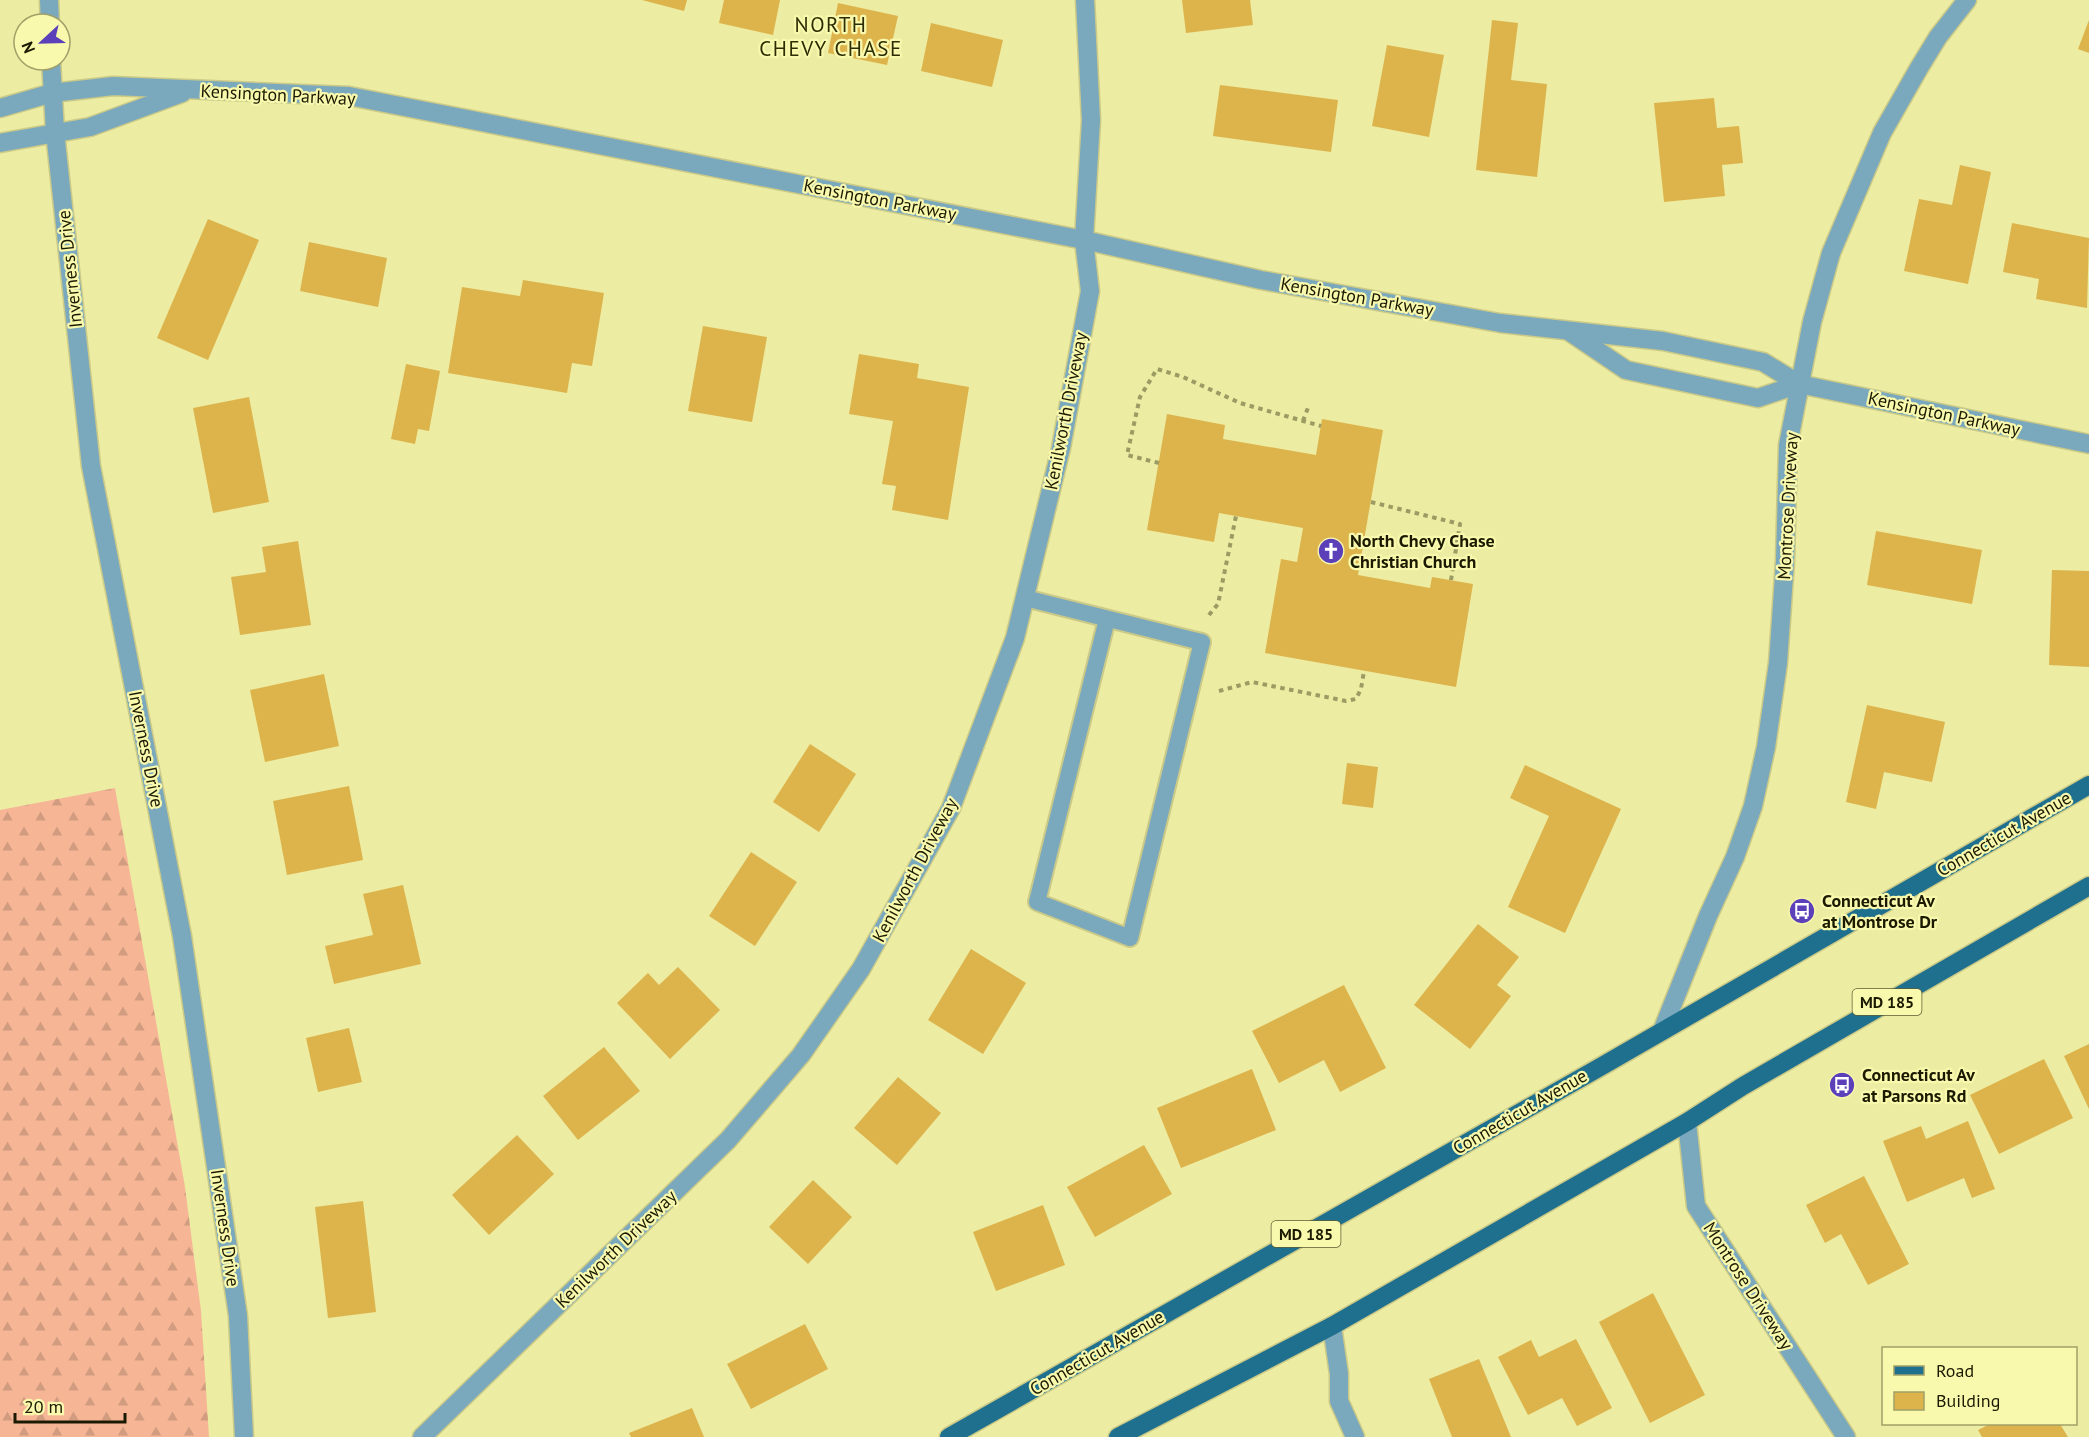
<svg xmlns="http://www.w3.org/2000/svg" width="2089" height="1437" viewBox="0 0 2089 1437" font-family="'PT Sans',sans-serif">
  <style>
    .forest { fill: url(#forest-firs) }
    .building { fill: #ddb44c }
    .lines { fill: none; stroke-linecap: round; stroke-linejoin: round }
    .service-casing { stroke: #cbca88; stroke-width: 20 }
    .minor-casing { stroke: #cbca88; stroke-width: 21 }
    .tertiary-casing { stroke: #cbca88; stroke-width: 21 }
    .primary-casing { stroke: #cbca88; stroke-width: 21 }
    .path { stroke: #9b9b63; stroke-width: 4; stroke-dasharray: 4.5 4.5; stroke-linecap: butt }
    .service { stroke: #7aa8bd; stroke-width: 16 }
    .minor { stroke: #7aa8bd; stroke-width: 18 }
    .tertiary { stroke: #7aa8bd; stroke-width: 18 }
    .primary { stroke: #1f708e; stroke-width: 18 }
    .labels { text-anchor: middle; stroke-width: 4.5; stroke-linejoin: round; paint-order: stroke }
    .shield { fill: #f9f9ae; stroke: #5e5d34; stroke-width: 1.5 }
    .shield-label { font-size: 16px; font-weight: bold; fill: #1b1a00 }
    .street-label { font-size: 18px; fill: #1b1a00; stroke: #f9f9ae }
    .poi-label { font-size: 18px; font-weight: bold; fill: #1b1a00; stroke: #f9f9ae; text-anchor: start }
    .quarter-label { font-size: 21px; letter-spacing: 1.5px; fill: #2d2c04; stroke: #f9f9ae }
  </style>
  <defs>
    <pattern id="forest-firs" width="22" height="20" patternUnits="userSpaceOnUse" patternTransform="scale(1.5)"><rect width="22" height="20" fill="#f6b696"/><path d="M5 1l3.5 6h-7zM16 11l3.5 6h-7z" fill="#d29c80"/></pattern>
  </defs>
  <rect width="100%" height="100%" fill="#ececa2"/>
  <!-- forest -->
  <polygon class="forest" points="115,788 185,1187 201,1311 209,1437 0,1437 0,810"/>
  <!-- building -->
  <g class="building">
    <polygon points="642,0 687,0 684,11"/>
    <polygon points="724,0 780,0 773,35 719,23"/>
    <polygon points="1182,0 1250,0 1253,25 1186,33"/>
    <polygon points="838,3 898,16 887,65 828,53"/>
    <polygon points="1492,20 1518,23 1511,80 1547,84 1537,177 1476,170"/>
    <polygon points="2089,20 2089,53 2078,49"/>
    <polygon points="931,23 1003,40 992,87 921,71"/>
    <polygon points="1387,45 1444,55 1429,137 1372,126"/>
    <polygon points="1220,85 1338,100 1331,152 1213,136"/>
    <polygon points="1714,98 1717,128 1739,126 1743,163 1722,165 1725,196 1664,202 1654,103"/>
    <polygon points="1960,165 1991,172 1968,284 1904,271 1919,199 1952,205"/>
    <polygon points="208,219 259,240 208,360 157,338"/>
    <polygon points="2012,223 2089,238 2087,308 2036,299 2039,279 2003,272"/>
    <polygon points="309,242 387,258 378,307 300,291"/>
    <polygon points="523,280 604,293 592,366 572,363 567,393 448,373 462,287 520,296"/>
    <polygon points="703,326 767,337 752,422 688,411"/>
    <polygon points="859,354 919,364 917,378 969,387 948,520 892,510 896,486 882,484 893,421 849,414"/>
    <polygon points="406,364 440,371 429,431 418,429 415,444 391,439"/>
    <polygon points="249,397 269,502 213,513 193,408"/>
    <polygon points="1167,414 1225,425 1223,439 1316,455 1322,419 1383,430 1358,575 1430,588 1432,577 1473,584 1456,687 1265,653 1281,559 1297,562 1303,528 1219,513 1214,542 1147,530"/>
    <polygon points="1876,531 1982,550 1972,604 1867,585"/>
    <polygon points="298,541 311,625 240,635 231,577 266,572 262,547"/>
    <polygon points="2052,570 2089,571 2089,667 2049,665"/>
    <polygon points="324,674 339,746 265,762 250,690"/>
    <polygon points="1867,705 1945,722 1932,782 1884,772 1876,809 1846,802"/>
    <polygon points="810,744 856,774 819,832 773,802"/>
    <polygon points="1347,763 1378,767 1373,808 1342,804"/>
    <polygon points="1525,765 1621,809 1565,933 1508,907 1549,816 1510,798"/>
    <polygon points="349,786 363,860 287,875 273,801"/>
    <polygon points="751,852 797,882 755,946 709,916"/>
    <polygon points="403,885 421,964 334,984 325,946 373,935 363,894"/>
    <polygon points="1478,924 1519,957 1497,985 1511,996 1470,1049 1414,1005"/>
    <polygon points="971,949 1026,983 983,1054 928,1020"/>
    <polygon points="678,967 720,1010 670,1059 617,1003 648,973 659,985"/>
    <polygon points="1344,985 1386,1068 1340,1092 1324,1060 1279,1083 1252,1031"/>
    <polygon points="349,1028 362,1082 318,1092 306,1038"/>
    <polygon points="2089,1044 2089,1109 2064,1056"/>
    <polygon points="604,1047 640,1091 578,1140 543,1096"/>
    <polygon points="2044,1059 2073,1118 1999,1154 1970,1095"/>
    <polygon points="1252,1069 1276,1130 1181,1168 1157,1108"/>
    <polygon points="898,1077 941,1113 897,1165 854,1128"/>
    <polygon points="1968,1121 1995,1189 1972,1198 1964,1178 1907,1202 1883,1141 1921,1126 1926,1139"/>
    <polygon points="517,1135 554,1174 489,1235 452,1195"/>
    <polygon points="1144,1145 1172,1194 1095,1237 1067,1187"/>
    <polygon points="1864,1176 1909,1264 1868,1285 1841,1234 1825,1243 1806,1205"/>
    <polygon points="813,1180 852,1217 808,1264 769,1227"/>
    <polygon points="363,1201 376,1312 328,1318 315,1207"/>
    <polygon points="1043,1205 1065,1265 996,1291 973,1232"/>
    <polygon points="1653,1293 1705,1395 1650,1423 1599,1322"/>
    <polygon points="805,1324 828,1369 751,1409 727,1364"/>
    <polygon points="1576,1339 1612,1408 1577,1426 1562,1398 1528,1415 1498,1357 1531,1340 1539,1357"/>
    <polygon points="1479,1359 1511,1437 1452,1437 1429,1379"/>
    <polygon points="692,1408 704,1437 631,1437 629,1433"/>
    <polygon points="1990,1424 2060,1424 2068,1437 1982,1437 1978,1430"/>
  </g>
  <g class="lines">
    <!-- service casing -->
    <g class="service-casing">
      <polyline id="service" points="1025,598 1189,639 1202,642 1130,938 1037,902 1107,619"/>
    </g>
    <!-- minor casing -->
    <g class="minor-casing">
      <g id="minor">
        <polyline points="49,0 50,24"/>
        <polyline points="51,60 55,132 91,466 182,936 238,1316 244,1437"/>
        <polyline points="1662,1031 1708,916 1735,857 1753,806 1766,747 1778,663 1785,561 1788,445 1812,322 1831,253 1882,133 1919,68 1938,37 1967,0"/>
        <polyline points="1687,1122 1696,1206 1846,1437"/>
        <polyline points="1332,1326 1339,1374 1339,1401 1355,1437"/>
        <polyline points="422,1437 728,1140 801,1055 861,969 951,808 1015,638 1061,448 1090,291 1084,240 1091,120 1085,0"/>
      </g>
    </g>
    <!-- tertiary casing -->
    <g class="tertiary-casing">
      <g id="tertiary">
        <polyline points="0,108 52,93 113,86 349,96 1084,240 1261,280 1500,323 1663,341 1763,362 1799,384 2089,444"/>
        <polyline points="0,143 90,127 182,93"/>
        <polyline points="1570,332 1626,370 1758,398 1799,384"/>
      </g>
    </g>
    <!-- primary casing -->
    <g class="primary-casing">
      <g id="primary">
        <polyline points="949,1437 1602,1066 2089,785"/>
        <polyline points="1118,1437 1332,1326 1687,1122 1743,1086 2089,886"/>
      </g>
    </g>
    <!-- path -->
    <g class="path">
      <polyline points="1303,421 1309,405"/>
      <polyline points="1159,463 1127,455 1140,397 1157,369 1183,377 1240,403 1321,426"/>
      <polyline points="1371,502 1460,524 1451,580"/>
      <polyline points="1209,615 1218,604 1236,516"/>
      <polyline points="1219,691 1252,682 1346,701 1356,699 1361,689 1364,671"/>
    </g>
    <!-- service -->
    <use href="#service" class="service"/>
    <!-- minor -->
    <use href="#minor" class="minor"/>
    <!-- tertiary -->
    <use href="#tertiary" class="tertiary"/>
    <!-- primary -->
    <use href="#primary" class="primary"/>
  </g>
  <!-- icons -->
  <defs>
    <g id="church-disc" transform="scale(1.35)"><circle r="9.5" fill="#5b40b9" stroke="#f9f9ae"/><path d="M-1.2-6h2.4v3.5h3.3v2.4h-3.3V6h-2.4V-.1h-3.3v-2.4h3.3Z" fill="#fff"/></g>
    <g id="bus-disc" transform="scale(1.35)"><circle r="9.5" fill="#5b40b9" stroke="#f9f9ae"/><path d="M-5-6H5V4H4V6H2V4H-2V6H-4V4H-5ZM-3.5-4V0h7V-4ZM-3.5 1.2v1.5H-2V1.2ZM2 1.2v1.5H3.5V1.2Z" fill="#fff"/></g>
  </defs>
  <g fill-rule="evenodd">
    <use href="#church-disc" x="1331" y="551"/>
    <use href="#bus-disc" x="1802" y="911"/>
    <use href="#bus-disc" x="1842" y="1085"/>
  </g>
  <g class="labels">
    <!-- shield labels -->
    <g class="shield">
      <rect x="1852.5" y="989" width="69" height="26" rx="4.5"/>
      <rect x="1271.5" y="1221" width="69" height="26" rx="4.5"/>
    </g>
    <g class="shield-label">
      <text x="1887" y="1008">MD 185</text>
      <text x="1306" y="1240">MD 185</text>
    </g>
    <!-- street labels -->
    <g class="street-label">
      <text transform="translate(278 95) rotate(3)" y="6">Kensington Parkway</text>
      <text transform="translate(880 200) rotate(11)" y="6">Kensington Parkway</text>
      <text transform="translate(70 269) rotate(-96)" y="6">Inverness Drive</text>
      <text transform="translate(1357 297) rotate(10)" y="6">Kensington Parkway</text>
      <text transform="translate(1066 411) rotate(-79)" y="6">Kenilworth Driveway</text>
      <text transform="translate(1944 414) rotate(12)" y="6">Kensington Parkway</text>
      <text transform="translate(1788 506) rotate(-87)" y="6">Montrose Driveway</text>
      <text transform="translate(146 749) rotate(79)" y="6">Inverness Drive</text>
      <text transform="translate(2004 834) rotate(-30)" y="6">Connecticut Avenue</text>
      <text transform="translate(915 870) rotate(-62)" y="6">Kenilworth Driveway</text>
      <text transform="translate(1520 1112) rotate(-30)" y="6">Connecticut Avenue</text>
      <text transform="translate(225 1228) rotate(82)" y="6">Inverness Drive</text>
      <text transform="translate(616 1249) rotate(-44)" y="6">Kenilworth Driveway</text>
      <text transform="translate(1748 1286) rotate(57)" y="6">Montrose Driveway</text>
      <text transform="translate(1097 1353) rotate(-30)" y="6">Connecticut Avenue</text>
    </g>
    <!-- poi labels -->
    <g class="poi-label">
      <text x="1350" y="547">North Chevy Chase<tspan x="1350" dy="21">Christian Church</tspan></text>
      <text x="1822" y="907">Connecticut Av<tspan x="1822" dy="21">at Montrose Dr</tspan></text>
      <text x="1862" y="1081">Connecticut Av<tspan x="1862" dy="21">at Parsons Rd</tspan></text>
    </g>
    <!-- quarter labels -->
    <g class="quarter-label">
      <text x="831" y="32">NORTH<tspan x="831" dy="24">CHEVY CHASE</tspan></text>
    </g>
  </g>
  <!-- legend -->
  <rect x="1882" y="1347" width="195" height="78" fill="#f9f9ae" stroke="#a0a068" stroke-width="1.5"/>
  <rect x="1894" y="1366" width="30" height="9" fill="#1f708e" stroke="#a0a068" stroke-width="1.5"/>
  <text x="1936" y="1377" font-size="18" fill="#1b1a00">Road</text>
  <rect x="1894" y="1392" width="30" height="18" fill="#ddb44c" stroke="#a0a068" stroke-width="1.5"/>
  <text x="1936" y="1407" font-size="18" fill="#1b1a00">Building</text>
  <!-- north arrow -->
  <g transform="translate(42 42) rotate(248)"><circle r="28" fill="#f9f9ae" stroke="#a0a068" stroke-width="1.5"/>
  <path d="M0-4.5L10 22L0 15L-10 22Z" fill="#5b40b9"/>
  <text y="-9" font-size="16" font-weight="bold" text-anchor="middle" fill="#1b1a00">N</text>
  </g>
  <!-- scale -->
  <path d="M15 1413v9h110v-9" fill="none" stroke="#1b1a00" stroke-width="3"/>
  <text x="24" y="1413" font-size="18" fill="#1b1a00" stroke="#f9f9ae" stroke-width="4.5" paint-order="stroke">20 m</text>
</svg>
